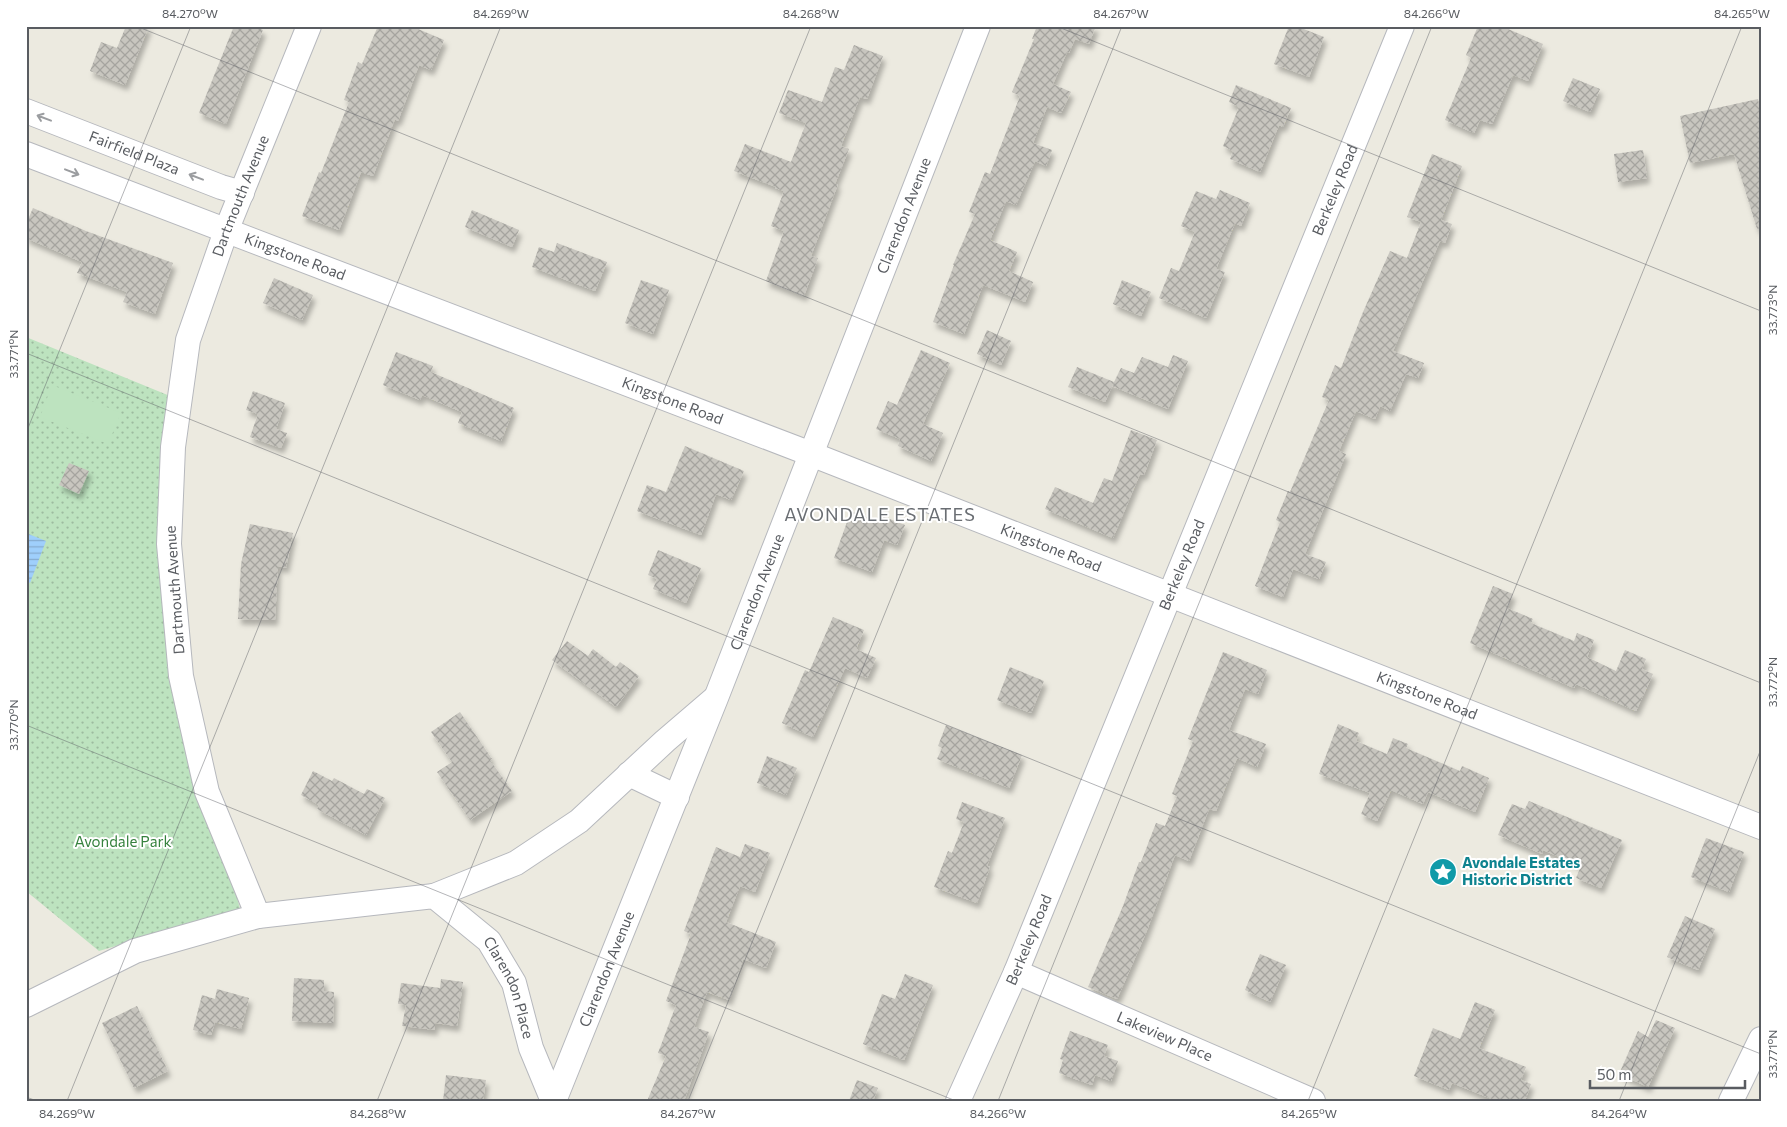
<svg xmlns="http://www.w3.org/2000/svg" width="1787" height="1127" viewBox="0 0 1787 1127" font-family="Commissioner,sans-serif">
  <style>
    .grass { fill: url(#grass-dots) }
    .pitch { fill: #bde3bf }
    .water { fill: url(#water-rules) }
    .building { fill: url(#building-cross-hatch); filter: url(#shadow) }
    .lines { fill: none; stroke-linecap: round; stroke-linejoin: round }
    .minor-casing { stroke: #b6b8bd; stroke-width: 26 }
    .minor { stroke: #fff; stroke-width: 24 }
    .oneway { stroke: #9b9da0 }
    .ticks { fill: none; stroke: #595c61; stroke-width: 1; stroke-opacity: 0.45 }
    .labels { text-anchor: middle; stroke-width: 4; stroke-linejoin: round; paint-order: stroke }
    .street-label { font-size: 15px; fill: #595c61; stroke: #fff }
    .park-label { font-size: 15px; fill: #36823e; stroke: #fff }
    .culture-label { font-size: 15px; font-weight: bold; fill: #0d838f; stroke: #fff; text-anchor: start }
    .quarter-label { font-size: 18px; letter-spacing: 1px; fill: #6a6e73; stroke: #fff }
    .neatline { fill: none; stroke: #595c61; stroke-width: 2 }
    .ticks-label { font-size: 12px; text-anchor: middle; fill: #595c61 }
  </style>
  <defs>
    <pattern id="grass-dots" width="8" height="8" patternUnits="userSpaceOnUse" patternTransform="scale(1.25)"><rect width="8" height="8" fill="#bde3bf"/><path d="M2 2h.1M6 6h.1" fill="none" stroke="#9dbb9f" stroke-width="1.8" stroke-linecap="round"/></pattern>
    <pattern id="water-rules" width="6" height="5" patternUnits="userSpaceOnUse" patternTransform="scale(1.25)"><rect width="6" height="5" fill="#9fcffc"/><path d="M0 2.5h6" fill="none" stroke="#85abcf"/></pattern>
    <pattern id="building-cross-hatch" width="8" height="8" patternUnits="userSpaceOnUse" patternTransform="scale(1.25)"><rect width="8" height="8" fill="#c8c6bf"/><path d="M0 0l8 8M0 8l8-8" fill="none" stroke="#a5a49f"/></pattern>
    <filter id="shadow"><feDropShadow dx="3" dy="5.5" stdDeviation="2.5" flood-color="#0004"/></filter>
  </defs>
  <rect width="100%" height="100%" fill="#eceae0"/>
  <!-- grass -->
  <polygon class="grass" points="26,337 170,396 176,658 240,909 99,951 26,891"/>
  <!-- pitch -->
  <polygon class="pitch" points="52,385 121,413 108,444 40,417"/>
  <!-- water -->
  <polygon class="water" points="26,533 46,541 30,583 26,581"/>
  <!-- building -->
  <g class="building">
    <polygon points="126,26 149,26 125,85 90,71 101,42 117,48"/>
    <polygon points="234,26 253,26 263,30 226,124 199,113"/>
    <polygon points="378,26 411,26 444,40 431,70 419,65 398,121 395,119 373,176 361,172 339,230 302,216 319,172 321,173 349,102 344,100 358,62 362,64"/>
    <polygon points="1037,26 1096,26 1089,44 1075,39 1069,53 1067,52 1053,84 1071,92 1061,113 1047,107 1033,143 1052,150 1046,166 1035,161 1016,205 1006,201 990,240 1017,252 1009,271 1033,282 1025,302 983,285 964,334 933,322 954,265 953,265 975,214 969,212 985,172 990,174 1020,96 1012,92 1034,39 1032,39"/>
    <polygon points="1289,26 1296,26 1324,37 1309,77 1274,64"/>
    <polygon points="1478,26 1501,26 1543,44 1528,81 1513,75 1492,124 1480,120 1474,133 1445,120 1471,58 1466,55"/>
    <polygon points="854,45 883,56 867,99 860,97 841,146 849,149 835,184 838,184 811,256 818,258 804,296 766,281 784,231 771,226 784,191 775,188 776,187 734,171 745,144 791,162 806,123 779,113 788,90 822,102 835,67 844,70"/>
    <polygon points="1573,78 1600,89 1590,112 1563,101"/>
    <polygon points="1236,85 1291,108 1283,127 1279,125 1260,172 1230,159 1233,151 1223,146 1239,107 1229,102"/>
    <polygon points="1758,99 1761,111 1761,228 1757,229 1734,154 1690,163 1680,116"/>
    <polygon points="1643,150 1647,178 1618,182 1614,154"/>
    <polygon points="1432,154 1462,166 1441,220 1452,224 1445,243 1440,241 1393,351 1424,363 1418,378 1406,374 1390,411 1380,406 1375,419 1356,411 1339,451 1346,454 1305,554 1326,562 1319,579 1293,569 1283,597 1255,586 1280,522 1276,520 1288,491 1290,492 1329,400 1322,397 1335,365 1341,368 1363,312 1390,251 1407,258 1421,222 1407,217"/>
    <polygon points="1220,190 1250,203 1241,226 1235,223 1216,269 1225,272 1206,318 1159,298 1171,268 1179,271 1195,232 1181,226 1196,191 1216,199"/>
    <polygon points="33,208 86,231 173,263 155,314 123,302 127,292 77,273 82,262 26,238 26,224"/>
    <polygon points="472,210 519,230 512,247 465,227"/>
    <polygon points="557,243 607,262 595,291 532,267 539,247 554,252"/>
    <polygon points="274,278 313,295 302,320 263,303"/>
    <polygon points="641,280 669,290 653,334 625,323"/>
    <polygon points="1122,280 1151,292 1141,316 1113,304"/>
    <polygon points="987,330 1011,341 1001,365 977,354"/>
    <polygon points="921,350 950,363 923,424 943,433 931,461 898,446 900,439 876,429 888,401 897,405"/>
    <polygon points="396,352 433,366 431,372 514,408 501,441 458,423 462,412 422,395 420,400 383,385"/>
    <polygon points="1173,355 1188,361 1168,409 1112,386 1121,368 1134,373 1142,357 1168,367"/>
    <polygon points="1077,367 1114,382 1105,402 1068,387"/>
    <polygon points="253,391 285,403 276,429 287,433 281,448 250,437 258,414 246,410"/>
    <polygon points="1131,430 1157,440 1144,475 1140,474 1113,538 1045,509 1055,487 1093,503 1104,478 1112,481"/>
    <polygon points="685,446 744,471 731,500 716,494 701,535 637,511 647,485 666,492"/>
    <polygon points="69,463 89,471 79,494 59,485"/>
    <polygon points="851,511 880,522 882,516 905,525 897,545 884,540 872,572 834,558"/>
    <polygon points="250,524 293,533 286,568 278,566 275,620 238,619 241,564"/>
    <polygon points="658,550 701,568 686,603 653,589 657,579 648,575"/>
    <polygon points="1493,586 1513,594 1507,608 1533,619 1531,623 1574,641 1577,633 1594,640 1587,657 1616,671 1625,650 1646,659 1642,669 1653,674 1636,711 1576,684 1574,688 1470,643"/>
    <polygon points="833,617 864,630 856,649 876,658 867,678 845,668 813,737 782,723 805,670 809,672"/>
    <polygon points="567,641 588,656 593,649 616,667 620,662 639,676 616,707 552,660"/>
    <polygon points="1223,652 1267,670 1258,694 1245,689 1229,730 1266,744 1257,767 1237,758 1216,811 1209,809 1189,861 1175,855 1146,933 1117,999 1088,987 1123,906 1139,862 1141,862 1156,823 1165,826 1177,796 1172,794 1193,741 1188,739"/>
    <polygon points="1010,667 1044,681 1031,713 997,700"/>
    <polygon points="460,712 492,759 490,760 512,791 470,820 437,772 452,762 431,732"/>
    <polygon points="1338,724 1359,733 1356,741 1387,754 1393,738 1408,744 1406,748 1460,771 1462,766 1489,778 1475,812 1428,792 1423,804 1391,790 1377,821 1361,814 1370,793 1319,774"/>
    <polygon points="946,725 1022,755 1009,788 937,759 942,748 938,746"/>
    <polygon points="767,756 797,768 786,795 757,783"/>
    <polygon points="313,771 332,781 334,778 364,794 367,789 385,798 366,835 317,809 319,805 301,795"/>
    <polygon points="1529,801 1622,840 1601,888 1576,878 1581,866 1543,850 1542,854 1498,835 1512,804 1525,809"/>
    <polygon points="962,802 1005,818 987,866 990,867 977,903 934,887 948,851 952,853 964,822 956,819"/>
    <polygon points="1706,838 1744,852 1729,892 1691,877"/>
    <polygon points="745,844 770,853 755,892 740,886 726,922 776,942 766,968 743,959 729,1000 707,992 694,1027 709,1032 684,1101 647,1101 666,1056 658,1053 676,1005 666,1001 691,934 684,931 716,847 740,857"/>
    <polygon points="1685,916 1715,929 1698,970 1667,957"/>
    <polygon points="1260,954 1286,965 1270,1002 1245,990"/>
    <polygon points="905,974 933,985 904,1060 863,1044 882,994 895,999"/>
    <polygon points="294,978 324,980 324,991 334,992 333,1023 292,1021"/>
    <polygon points="441,979 463,982 457,1026 435,1023 435,1030 402,1026 406,1005 398,1004 401,983 440,988"/>
    <polygon points="217,989 249,998 241,1029 215,1022 211,1035 193,1030 202,995 215,999"/>
    <polygon points="1475,1002 1495,1010 1479,1048 1526,1067 1521,1080 1531,1084 1525,1101 1497,1101 1452,1083 1449,1090 1414,1076 1433,1028 1460,1039"/>
    <polygon points="137,1006 168,1071 134,1088 102,1023"/>
    <polygon points="1656,1020 1675,1028 1648,1087 1619,1074 1638,1031 1648,1037"/>
    <polygon points="1070,1031 1108,1045 1104,1056 1118,1061 1111,1081 1095,1075 1092,1085 1059,1073 1063,1060 1060,1059"/>
    <polygon points="446,1075 486,1080 483,1101 443,1101"/>
    <polygon points="857,1080 878,1088 873,1101 849,1101"/>
  </g>
  <g class="lines">
    <!-- minor casing -->
    <g class="minor-casing">
      <g id="minor">
        <path id="s1" d="M 26,111 L 221,187 L 242,193"/>
        <path id="s2" d="M 26,154 L 811,454 L 1761,827"/>
        <polyline points="629,774 677,797"/>
        <polyline points="434,896 516,863 579,821 665,741 714,699"/>
        <path id="s3" d="M 258,916 L 207,792 L 181,676 L 169,544 L 173,447 L 188,340 L 226,231 L 309,26"/>
        <path id="s4" d="M 1016,972 L 1313,1101"/>
        <path id="s5" d="M 26,1005 L 135,951 L 258,916 L 434,896 L 489,941 L 514,983 L 531,1048 L 553,1101"/>
        <path id="s6" d="M 554,1101 L 716,698 L 978,26"/>
        <path id="s7" d="M 958,1101 L 1016,972 L 1402,26"/>
        <polyline points="1731,1101 1761,1039"/>
      </g>
    </g>
    <!-- minor -->
    <use href="#minor" class="minor"/>
  </g>
  <!-- one-way arrows -->
  <defs><path id="oneway-shaft" d="M-6 0H5M1.5-3L5.5 0L1.5 3" fill="none" stroke-width="1.6" stroke-linecap="round" stroke-linejoin="round" transform="scale(1.25)"/></defs>
  <g class="oneway">
    <use href="#oneway-shaft" transform="translate(44 118) rotate(-159)"/>
    <use href="#oneway-shaft" transform="translate(72 172) rotate(21)"/>
    <use href="#oneway-shaft" transform="translate(196 177) rotate(-159)"/>
  </g>
  <!-- ticks -->
  <path class="ticks" d="M 136,26 L 1761,683M 1056,26 L 1761,311M 26,353 L 1761,1054M 26,433 L 191,26M 26,725 L 956,1101M 26,1097 L 37,1101M 67,1101 L 501,26M 377,1101 L 811,26M 688,1101 L 1122,26M 998,1101 L 1432,26M 1308,1101 L 1742,26M 1619,1101 L 1761,749"/>
  <!-- icons -->
  <defs>
    <g id="sight-disc" transform="scale(1.4375)"><circle r="9.5" fill="#0f9aa8" stroke="#fff"/><path d="M0-6L1.8-2.2L6-1.7L2.9 1.2L3.7 5.4L0 3.3L-3.7 5.4L-2.9 1.2L-6-1.7L-1.8-2.2Z" fill="#fff"/></g>
  </defs>
  <g fill-rule="evenodd">
    <use href="#sight-disc" x="1443" y="872"/>
  </g>
  <g class="labels">
    <!-- street labels -->
    <g class="street-label">
      <text dy="5" stroke="none"><textPath href="#s1" startOffset="116">Fairfield Plaza</textPath></text>
      <text dy="5" stroke="none"><textPath href="#s7" startOffset="986">Berkeley Road</textPath></text>
      <text dy="5" stroke="none"><textPath href="#s3" startOffset="744">Dartmouth Avenue</textPath></text>
      <text dy="5" stroke="none"><textPath href="#s6" startOffset="952">Clarendon Avenue</textPath></text>
      <text dy="5" stroke="none"><textPath href="#s2" startOffset="288">Kingstone Road</textPath></text>
      <text dy="5" stroke="none"><textPath href="#s2" startOffset="692">Kingstone Road</textPath></text>
      <text dy="5" stroke="none"><textPath href="#s2" startOffset="1098">Kingstone Road</textPath></text>
      <text dy="5" stroke="none"><textPath href="#s7" startOffset="581">Berkeley Road</textPath></text>
      <text transform="translate(175 590) rotate(-94)" y="5">Dartmouth Avenue</text>
      <text dy="5" stroke="none"><textPath href="#s6" startOffset="548">Clarendon Avenue</textPath></text>
      <text dy="5" stroke="none"><textPath href="#s2" startOffset="1502">Kingstone Road</textPath></text>
      <text dy="5" stroke="none"><textPath href="#s7" startOffset="176">Berkeley Road</textPath></text>
      <text dy="5" stroke="none"><textPath href="#s6" startOffset="142">Clarendon Avenue</textPath></text>
      <text dy="5" stroke="none"><textPath href="#s5" startOffset="549">Clarendon Place</textPath></text>
      <text dy="5" stroke="none"><textPath href="#s4" startOffset="162">Lakeview Place</textPath></text>
    </g>
    <!-- park labels -->
    <g class="park-label">
      <text x="123" y="847">Avondale Park</text>
    </g>
    <!-- culture labels -->
    <g class="culture-label">
      <text x="1462" y="868">Avondale Estates<tspan x="1462" dy="17">Historic District</tspan></text>
    </g>
    <!-- quarter labels -->
    <g class="quarter-label">
      <text x="880" y="521">AVONDALE ESTATES</text>
    </g>
  </g>
  <!-- border -->
  <rect width="1787" height="1127" fill="none" stroke="#ffffff" stroke-width="55"/>
  <!-- scale -->
  <path d="M1590 1080v8h155v-8" fill="none" stroke="#595c61" stroke-width="2.5"/>
  <text x="1597" y="1080" font-size="15" fill="#595c61" stroke="#ffffff" stroke-width="4" paint-order="stroke">50 m</text>
  <rect x="28" y="28" width="1732" height="1072" class="neatline"/>
  <g class="ticks-label">
    <text x="190" y="18">84.270°W</text>
    <text x="501" y="18">84.269°W</text>
    <text x="811" y="18">84.268°W</text>
    <text x="1121" y="18">84.267°W</text>
    <text x="1432" y="18">84.266°W</text>
    <text x="1742" y="18">84.265°W</text>
    <text transform="translate(1773 310) rotate(-90)" y="4">33.773°N</text>
    <text transform="translate(14 354) rotate(-90)" y="4">33.771°N</text>
    <text transform="translate(1773 682) rotate(-90)" y="4">33.772°N</text>
    <text transform="translate(14 725) rotate(-90)" y="4">33.770°N</text>
    <text transform="translate(1773 1054) rotate(-90)" y="4">33.771°N</text>
    <text x="67" y="1118">84.269°W</text>
    <text x="378" y="1118">84.268°W</text>
    <text x="688" y="1118">84.267°W</text>
    <text x="998" y="1118">84.266°W</text>
    <text x="1309" y="1118">84.265°W</text>
    <text x="1619" y="1118">84.264°W</text>
  </g>
</svg>
